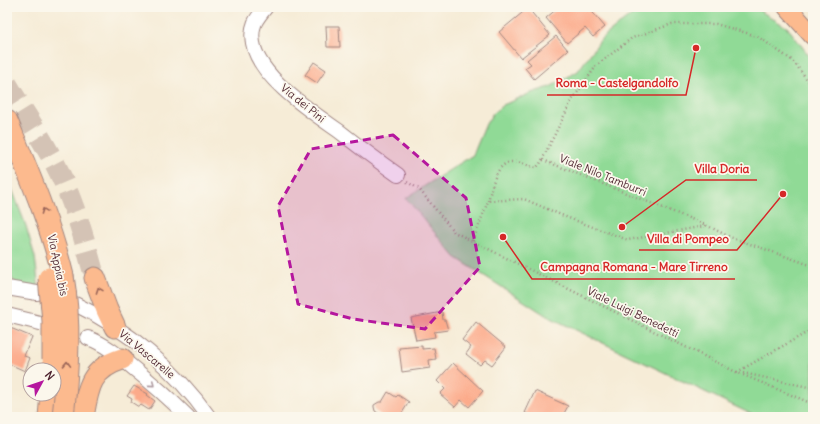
<svg xmlns="http://www.w3.org/2000/svg" width="820" height="424" viewBox="0 0 820 424" font-family="Delius,sans-serif">
  <style>
    .green { fill: #90da96; stroke: #6d7c60 }
    .building { fill: #fcaa8a }
    .lines { fill: none; stroke-linecap: round; stroke-linejoin: round }
    .highway-tunnel { stroke: #d4c3b5; stroke-width: 21; stroke-dasharray: 21 10; stroke-linecap: butt }
    .minor-casing { stroke: #a08681; stroke-width: 16 }
    .major-casing { stroke: #a08681; stroke-width: 20 }
    .highway-casing { stroke: #a08681; stroke-width: 23 }
    .path { stroke: #a08681; stroke-width: 2.5; stroke-dasharray: 1 3; stroke-linecap: butt }
    .minor { stroke: #fff; stroke-width: 14 }
    .major { stroke: #fcba8e; stroke-width: 18 }
    .highway { stroke: #fcba8e; stroke-width: 21 }
    .highway-bridge-casing { stroke: #a08681; stroke-width: 23; stroke-linecap: butt }
    .highway-bridge { stroke: #fcba8e; stroke-width: 21 }
    .oneway { stroke: #9a6558 }
    .oneway2 { stroke: #ae9aa0 }
    .marked { fill: #b5179e; fill-opacity: 0.2; stroke: #b5179e; stroke-width: 3; stroke-dasharray: 8 5; stroke-linejoin: round }
    .labels { text-anchor: middle; stroke-width: 3.5; stroke-linejoin: round; paint-order: stroke }
    .street-label { font-size: 11px; fill: #4a1f2b; stroke: #fbf7ec }
    .leader { fill: none; stroke: #d62828; stroke-width: 1.5 }
    .callout-dot { fill: #d62828; stroke: #fbf7ec; stroke-width: 1.5 }
    .callout-label { font-size: 12px; text-anchor: middle; font-weight: bold; fill: #d62828; stroke: #fbf7ec; stroke-width: 3.5; stroke-linejoin: round; paint-order: stroke }
  </style>
  <rect width="100%" height="100%" fill="#fbf7ec"/>
  <filter id="ink" filterUnits="userSpaceOnUse"><feTurbulence type="fractalNoise" baseFrequency=".025" numOctaves="2"/><feDisplacementMap in="SourceGraphic" scale="8" xChannelSelector="R" yChannelSelector="G"/><feConvolveMatrix kernelMatrix="1 2 1 2 8 2 1 2 1" color-interpolation-filters="sRGB"/></filter>
  <filter id="wash" filterUnits="userSpaceOnUse"><feTurbulence type="fractalNoise" baseFrequency=".012" numOctaves="4" result="noise"/><feDisplacementMap in="SourceGraphic" scale="16" xChannelSelector="R" yChannelSelector="G"/><feGaussianBlur stdDeviation="0.9" result="paint"/><feColorMatrix in="noise" values="0 0 0 0 0 0 0 0 0 0 0 0 0 0 0 0 0 1.4 0 .05"/><feComposite in="paint" operator="in"/></filter>
  <g filter="url(#wash)">
    <rect width="100%" height="100%" fill="#f6ecd7"/>
    <!-- green -->
    <g class="green">
      <polygon points="650,7 754,7 788,28 813,61 813,417 760,417 753,415 547,316 455,257 406,198 473,155 486,124 493,113 503,105 531,93 550,87 578,71 602,38 634,13"/>
      <polygon points="7,176 26,226 35,257 39,290 15,283 7,271"/>
    </g>
    <g id="blocks">
      <!-- building -->
      <g class="building">
        <polygon points="559,7 588,7 605,27 593,37 585,28 567,43 546,18"/>
        <polygon points="528,8 550,35 521,58 499,32"/>
        <polygon points="326,26 339,26 340,47 327,47"/>
        <polygon points="556,36 568,50 534,79 525,68 531,64 527,60"/>
        <polygon points="314,62 326,70 317,83 305,75"/>
        <polygon points="442,312 443,320 445,320 448,330 434,332 435,337 416,340 411,318"/>
        <polygon points="476,322 506,347 492,365 485,360 480,365 466,354 471,347 462,340"/>
        <polygon points="8,327 32,337 24,356 30,358 25,371 7,363 7,330"/>
        <polygon points="422,346 422,349 434,348 436,359 429,360 430,368 402,372 399,348"/>
        <polygon points="453,363 483,391 469,407 461,400 455,407 440,394 445,389 437,381"/>
        <polygon points="134,386 148,394 147,395 155,401 149,410 141,405 139,407 131,402 132,399 127,396"/>
        <polygon points="535,391 568,406 562,417 535,417 525,413"/>
        <polygon points="388,392 396,397 398,395 409,402 402,413 405,417 384,417 375,411 374,407 374,405 379,402 382,402"/>
      </g>
    </g>
  </g>
  <g filter="url(#ink)">
    <use href="#blocks" fill-opacity="0" stroke="#a08681" stroke-width="1"/>
    <g class="lines">
      <!-- highway-tunnel -->
      <path class="highway-tunnel" d="M 7,84 C 22,109 39,134 53,160 C 73,197 84,238 95,278"/>
      <!-- minor casing -->
      <g class="minor-casing">
        <g id="minor">
          <path d="M 266,7 C 256,19 250,26 253,43 C 259,78 312,112 339,131 C 358,146 378,161 398,175"/>
          <polyline points="7,288 37,293"/>
          <path d="M 75,304 C 127,329 176,370 209,417"/>
          <polyline points="7,315 40,323"/>
          <path d="M 88,338 C 105,344 119,356 132,367 C 152,383 170,399 188,417"/>
        </g>
      </g>
      <!-- major casing -->
      <g class="major-casing">
        <polyline id="major" points="787,7 813,36"/>
      </g>
      <!-- highway casing -->
      <g class="highway-casing">
        <g id="highway">
          <path d="M 7,121 C 28,172 50,222 63,276"/>
          <polyline points="95,278 107,310 115,327"/>
          <polyline points="49,417 51,394"/>
          <path d="M 83,417 C 88,388 90,369 122,359"/>
        </g>
      </g>
      <!-- path -->
      <g class="path">
        <polyline points="543,160 706,225 730,237 813,266"/>
        <polyline points="407,182 419,189 454,232 736,372 813,404"/>
        <path d="M 488,201 C 492,188 495,164 511,162 C 519,161 529,166 536,168 L 540,164 L 572,100 L 597,65 L 632,38 L 672,24 L 716,24 L 757,36 L 793,61 L 813,87"/>
        <polyline points="473,241 488,201 524,199 566,217 628,240 705,226"/>
        <polyline points="737,372 813,329"/>
        <polyline points="743,373 813,388"/>
      </g>
      <!-- minor -->
      <use href="#minor" class="minor"/>
      <!-- major -->
      <use href="#major" class="major"/>
      <!-- highway -->
      <use href="#highway" class="highway"/>
      <!-- highway-bridge casing -->
      <g class="highway-bridge-casing">
        <g id="highway-bridge">
          <path d="M 63,276 C 71,322 68,371 63,417"/>
          <polyline points="49,278 53,321 53,359"/>
        </g>
      </g>
      <!-- highway-bridge -->
      <use href="#highway-bridge" class="highway-bridge"/>
    </g>
    <!-- one-way arrows -->
    <defs><path id="oneway-chevron" d="M-2-3.5L2.5 0L-2 3.5" fill="none" stroke-width="1.6" stroke-linecap="round" stroke-linejoin="round"/></defs>
    <g class="oneway">
      <use href="#oneway-chevron" transform="translate(44 211) rotate(-110)"/>
      <use href="#oneway-chevron" transform="translate(99 290) rotate(-110)"/>
      <use href="#oneway-chevron" transform="translate(67 364) rotate(-88)"/>
    </g>
    <use class="oneway2" href="#oneway-chevron" transform="translate(152 384) rotate(41)"/>
  </g>
  <!-- marked area -->
  <path class="marked" d="M 393,135 L 466,198 L 480,267 L 425,329 L 353,319 L 298,304 L 278,206 L 311,149 Z"/>
  <g class="labels">
    <!-- street labels -->
    <g class="street-label">
      <text transform="translate(303 103) rotate(39)" y="4">Via dei Pini</text>
      <text transform="translate(603 175) rotate(22)" y="4">Viale Nilo Tamburri</text>
      <text transform="translate(58 265) rotate(78)" y="4">Via Appia bis</text>
      <text transform="translate(633 312) rotate(26)" y="4">Viale Luigi Benedetti</text>
      <text transform="translate(147 354) rotate(40)" y="4">Via Vascarelle</text>
    </g>
  </g>
  <!-- callouts -->
  <path class="leader" d="M696 48L686 95H547M622 227L686 180H757M783 194L737 250H639M503 237L532 279H735"/>
  <g class="callout-dot">
    <circle cx="696" cy="48" r="4"/>
    <circle cx="622" cy="227" r="4"/>
    <circle cx="783" cy="194" r="4"/>
    <circle cx="503" cy="237" r="4"/>
  </g>
  <g class="callout-label">
    <text x="617" y="87">Roma - Castelgandolfo</text>
    <text x="722" y="173">Villa Doria</text>
    <text x="688" y="243">Villa di Pompeo</text>
    <text x="634" y="271">Campagna Romana - Mare Tirreno</text>
  </g>
  <!-- margin -->
  <rect width="820" height="424" fill="none" stroke="#fbf7ec" stroke-width="24"/>
  <!-- north arrow -->
  <g transform="translate(42 382) rotate(50)"><circle r="19" fill="#fbf7ec" stroke="#b4a19f"/>
  <path d="M0-3L7 15L0 10L-7 15Z" fill="#b5179e"/>
  <text y="-6" font-size="11" font-weight="bold" text-anchor="middle" fill="#4a1f2b">N</text>
  </g>
</svg>
